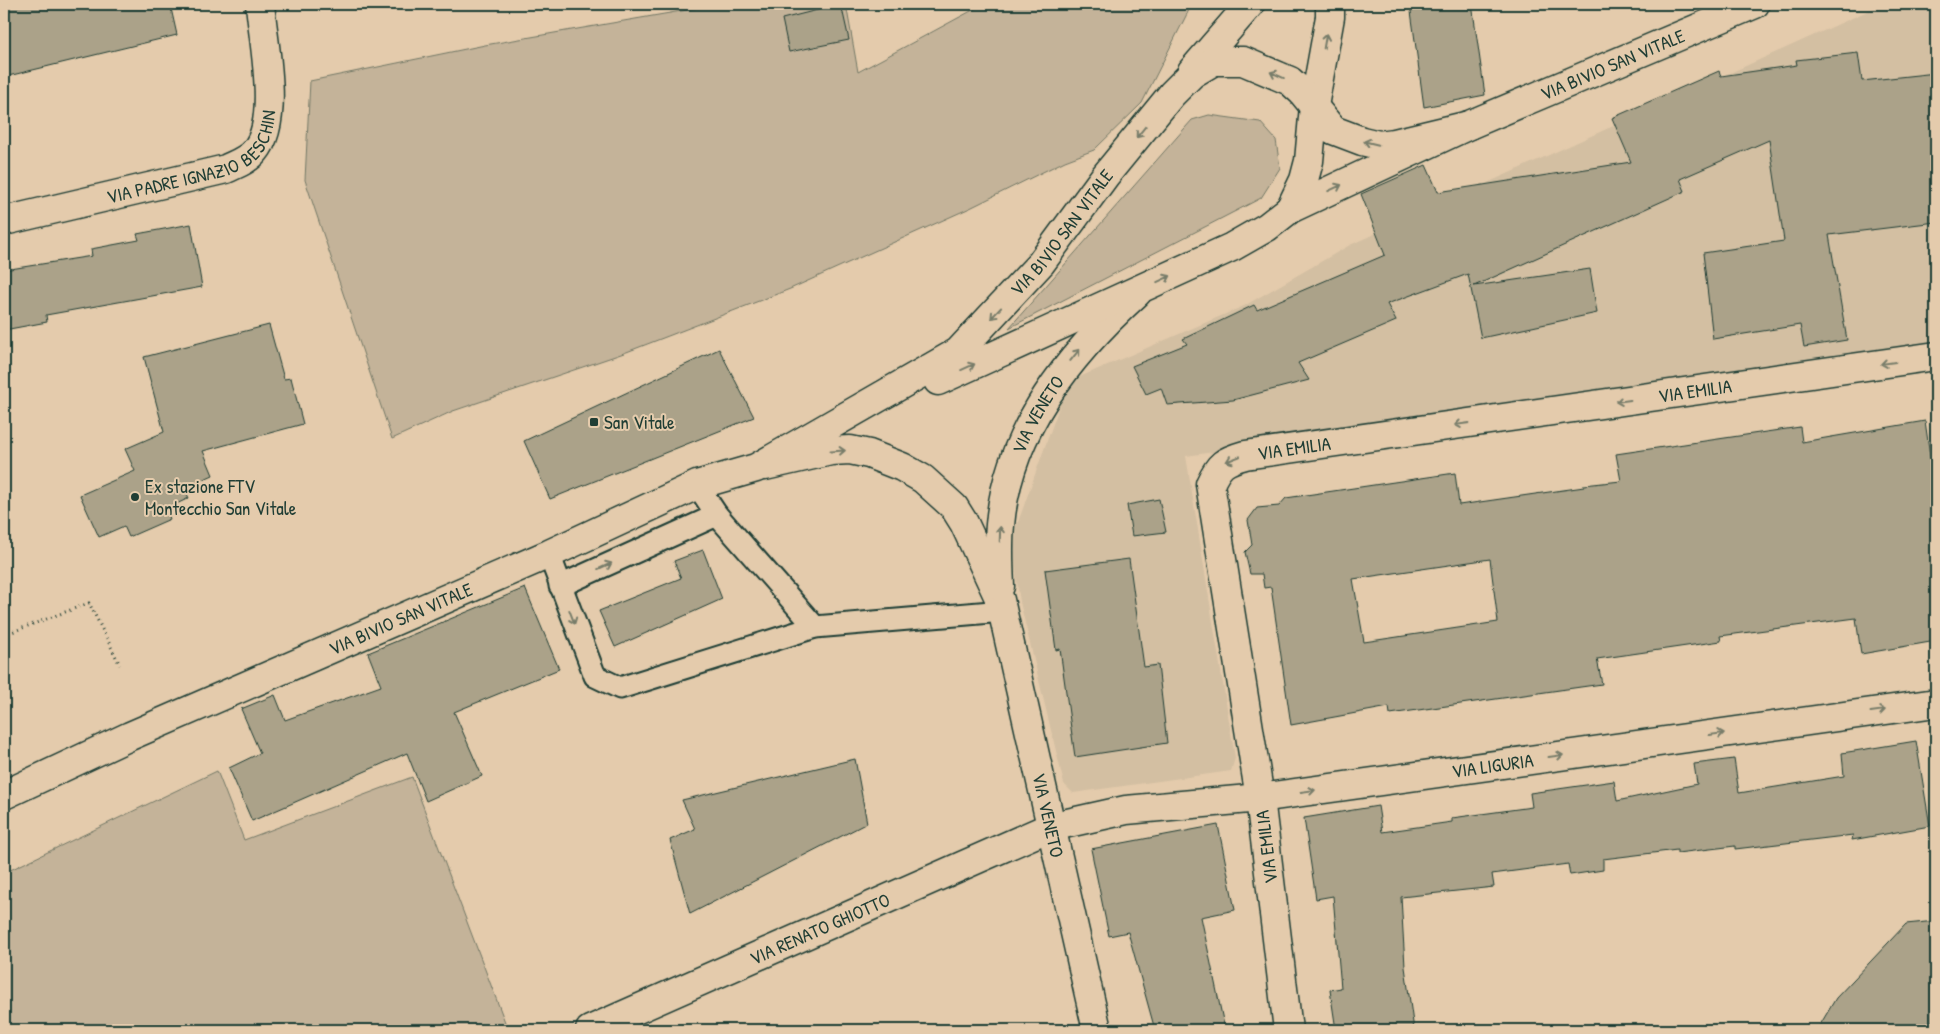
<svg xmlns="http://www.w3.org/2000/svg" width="1940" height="1034" viewBox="0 0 1940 1034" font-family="'Patrick Hand',sans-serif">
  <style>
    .built { fill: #d3bfa2 }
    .green { fill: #c4b399; stroke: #727866 }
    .building { fill: #aba289; stroke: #1f3d34; fill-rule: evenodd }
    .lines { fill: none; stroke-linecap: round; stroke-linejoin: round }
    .service-casing { stroke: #1f3d34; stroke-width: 25 }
    .minor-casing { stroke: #1f3d34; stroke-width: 31 }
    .secondary-casing { stroke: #1f3d34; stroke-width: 31 }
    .path { stroke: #1f3d34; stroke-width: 3; stroke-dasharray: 1 4; stroke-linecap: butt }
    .service { stroke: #e4cbac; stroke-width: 21 }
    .minor { stroke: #e4cbac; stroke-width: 28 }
    .secondary { stroke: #e4cbac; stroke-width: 28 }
    .oneway { stroke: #787d6a }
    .poi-dot { fill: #1f3d34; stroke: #e4cbac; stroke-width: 2 }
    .labels { text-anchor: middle; stroke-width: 4; stroke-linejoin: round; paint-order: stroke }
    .street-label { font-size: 19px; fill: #1f3d34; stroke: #e4cbac }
    .poi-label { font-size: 19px; fill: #1f3d34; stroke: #e4cbac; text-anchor: start }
  </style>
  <rect width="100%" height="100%" fill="#e4cbac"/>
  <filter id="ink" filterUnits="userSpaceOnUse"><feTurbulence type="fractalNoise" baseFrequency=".02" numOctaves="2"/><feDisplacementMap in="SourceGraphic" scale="10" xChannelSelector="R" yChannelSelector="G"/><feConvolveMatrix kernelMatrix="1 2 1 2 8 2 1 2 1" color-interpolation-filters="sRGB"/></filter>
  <g filter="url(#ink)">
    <!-- built -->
    <polygon class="built" points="1883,4 1936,4 1936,348 1186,456 1235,758 1231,771 1073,793 1064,784 1020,602 1011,542 1068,382 1244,306 1350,245"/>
    <!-- green -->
    <g class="green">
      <polygon points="722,4 846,4 858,72 984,4 1192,4 1142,103 1094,150 1065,161 970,208 790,289 624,353 453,411 392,439 305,180 310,81 485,45"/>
      <polygon points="1209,115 1260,122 1276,140 1280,168 1261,198 1009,328 1192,120"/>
      <polygon points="217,771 244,840 412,777 508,1030 4,1030 4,873"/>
    </g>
    <!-- building -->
    <g class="building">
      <polygon points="4,4 170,4 177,35 4,77"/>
      <polygon points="841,4 849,40 789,52 782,19"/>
      <polygon points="1410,4 1472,4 1485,95 1424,107"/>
      <polygon points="1858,53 1862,81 1936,73 1936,222 1829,235 1847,340 1804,347 1800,325 1713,339 1703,253 1784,241 1769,140 1680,179 1685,191 1474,286 1590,269 1597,313 1481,338 1468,274 1387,304 1396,321 1298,363 1309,380 1233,400 1167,405 1161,388 1146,394 1132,366 1187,344 1183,339 1254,305 1257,310 1385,255 1361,194 1426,165 1438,192 1631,162 1612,118 1719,71 1721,76 1797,65 1796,60"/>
      <polygon points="191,224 202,287 46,315 47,322 4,330 4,270 92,256 91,249 139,240 137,234"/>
      <polygon points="269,325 284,379 291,378 303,424 203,451 213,475 184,488 189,498 166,509 170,519 129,537 124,526 99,537 80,495 135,471 125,449 164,432 144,357"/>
      <polygon points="719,349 754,417 550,499 524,441"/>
      <path d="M 1925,421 L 1936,497 L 1936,641 L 1861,654 L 1856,618 L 1720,636 L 1721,641 L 1597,659 L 1602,684 L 1390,714 L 1389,707 L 1291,725 L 1271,587 L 1264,588 L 1262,574 L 1250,574 L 1245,552 L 1252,545 L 1248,520 L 1257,508 L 1279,506 L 1286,498 L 1455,473 L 1459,505 L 1584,487 L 1584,485 L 1621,481 L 1616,454 L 1800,427 L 1802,442 ZM 1490,559 L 1498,622 L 1364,642 L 1353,579 Z"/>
      <polygon points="1159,499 1166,532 1132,536 1127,505"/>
      <polygon points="703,550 722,599 615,647 599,611 681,578 674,561"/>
      <polygon points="1129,559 1144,667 1158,665 1167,743 1075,757 1060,649 1056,650 1045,570"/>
      <polygon points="525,588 559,669 454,712 482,776 426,801 407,753 252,821 229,768 260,753 241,709 275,695 285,720 381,686 368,653"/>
      <polygon points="1916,741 1930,826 1852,840 1853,835 1735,849 1735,846 1677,853 1677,850 1603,859 1603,870 1570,875 1568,864 1492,874 1494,887 1401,897 1405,967 1414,1030 1336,1030 1330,990 1341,988 1333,896 1316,899 1304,818 1378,806 1382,832 1452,822 1452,818 1532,807 1530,793 1614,781 1617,801 1697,784 1694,764 1734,759 1739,793 1844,776 1842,753"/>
      <polygon points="855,759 867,823 690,914 670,840 695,829 682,800"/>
      <polygon points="1218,825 1235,910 1201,917 1225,1030 1155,1030 1128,932 1109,936 1091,849"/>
      <polygon points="1936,921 1936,1030 1817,1030 1836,998 1906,924"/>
    </g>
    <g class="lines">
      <!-- service casing -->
      <g class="service-casing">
        <g id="service">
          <polyline points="717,515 815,627"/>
          <polyline points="549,554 595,676 620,688 815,627 1003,611"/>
          <polyline points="560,586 717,515 697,485"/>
        </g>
      </g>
      <!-- minor casing -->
      <g class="minor-casing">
        <g id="minor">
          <path id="s1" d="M 4,221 L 226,169 C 236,164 248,160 255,151 C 281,121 263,41 260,4"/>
          <path id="s2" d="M 765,466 L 831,451 L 850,450 L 869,454 L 902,467 L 923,479 L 954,507 L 964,523 L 1000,600 L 1097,1030"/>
          <path id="s3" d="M 1000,586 C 999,566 998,545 1000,525 C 1008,430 1070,354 1137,293"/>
          <path id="s4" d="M 590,1030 L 1050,827 L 1126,810 L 1260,798 L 1936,703"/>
          <path id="s5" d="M 1288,1030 L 1260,798 L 1210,484 C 1219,464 1224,461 1245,455 L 1936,356"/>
        </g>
      </g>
      <!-- secondary casing -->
      <g class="secondary-casing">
        <g id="secondary">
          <polyline points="1192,71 1250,4"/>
          <polyline points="1290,209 1304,180 1309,161 1314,106 1330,17 1330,4"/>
          <path id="s6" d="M 938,381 L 1232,247 L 1267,227 L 1290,209 L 1469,125 L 1755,4"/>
          <path id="s7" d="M 4,795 L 130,736 L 549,554 L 697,485 L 756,468 L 958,352 L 1041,263 L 1105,176 L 1172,94 L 1192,74 L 1214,61 L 1243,61 L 1290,81 L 1302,92 L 1333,130 L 1362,141 L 1379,145 L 1394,143 L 1469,125"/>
        </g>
      </g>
      <!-- path -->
      <polyline class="path" points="4,635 89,603 120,665"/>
      <!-- service -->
      <use href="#service" class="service"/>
      <!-- minor -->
      <use href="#minor" class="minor"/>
      <!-- secondary -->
      <use href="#secondary" class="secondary"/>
    </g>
    <!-- one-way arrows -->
    <defs><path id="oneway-shaft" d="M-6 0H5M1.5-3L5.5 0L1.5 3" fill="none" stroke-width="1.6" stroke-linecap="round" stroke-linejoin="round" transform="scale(1.25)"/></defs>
    <g class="oneway">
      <use href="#oneway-shaft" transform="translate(1325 41) rotate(-80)"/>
      <use href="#oneway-shaft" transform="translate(1277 75) rotate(-156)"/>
      <use href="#oneway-shaft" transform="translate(1141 132) rotate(129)"/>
      <use href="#oneway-shaft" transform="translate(1371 143) rotate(-167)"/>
      <use href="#oneway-shaft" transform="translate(1335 188) rotate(-25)"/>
      <use href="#oneway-shaft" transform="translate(1164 279) rotate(-25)"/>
      <use href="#oneway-shaft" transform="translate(996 313) rotate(133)"/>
      <use href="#oneway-shaft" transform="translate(1075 355) rotate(-51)"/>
      <use href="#oneway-shaft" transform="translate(1888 363) rotate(172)"/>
      <use href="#oneway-shaft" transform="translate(968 367) rotate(-24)"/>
      <use href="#oneway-shaft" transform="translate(1623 401) rotate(172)"/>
      <use href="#oneway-shaft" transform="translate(1462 424) rotate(172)"/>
      <use href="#oneway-shaft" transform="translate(838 451) rotate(-4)"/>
      <use href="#oneway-shaft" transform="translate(1233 459) rotate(159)"/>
      <use href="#oneway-shaft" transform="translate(1000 534) rotate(-88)"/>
      <use href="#oneway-shaft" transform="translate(605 566) rotate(-24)"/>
      <use href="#oneway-shaft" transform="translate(572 617) rotate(69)"/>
      <use href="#oneway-shaft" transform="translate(1878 711) rotate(-8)"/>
      <use href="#oneway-shaft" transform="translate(1717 734) rotate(-8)"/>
      <use href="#oneway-shaft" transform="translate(1556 756) rotate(-8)"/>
      <use href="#oneway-shaft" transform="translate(1308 791) rotate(-8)"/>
    </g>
  </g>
  <!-- markers -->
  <g class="poi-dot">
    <rect x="589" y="417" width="10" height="10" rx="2.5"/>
    <circle cx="135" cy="497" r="5"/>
  </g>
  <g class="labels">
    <!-- street labels -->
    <g class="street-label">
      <text dy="7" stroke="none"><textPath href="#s6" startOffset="746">VIA BIVIO SAN VITALE</textPath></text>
      <text dy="7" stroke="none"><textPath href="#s1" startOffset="206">VIA PADRE IGNAZIO BESCHIN</textPath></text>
      <text dy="7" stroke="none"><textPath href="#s7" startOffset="1212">VIA BIVIO SAN VITALE</textPath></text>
      <text dy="7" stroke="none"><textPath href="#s5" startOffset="1054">VIA EMILIA</textPath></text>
      <text dy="7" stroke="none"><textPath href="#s3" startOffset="179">VIA VENETO</textPath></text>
      <text dy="7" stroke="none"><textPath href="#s5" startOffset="649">VIA EMILIA</textPath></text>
      <text dy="7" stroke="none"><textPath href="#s7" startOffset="434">VIA BIVIO SAN VITALE</textPath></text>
      <text dy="7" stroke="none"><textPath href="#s4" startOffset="950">VIA LIGURIA</textPath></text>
      <text dy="7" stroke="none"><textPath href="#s2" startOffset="532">VIA VENETO</textPath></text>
      <text transform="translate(1266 847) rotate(-97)" y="7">VIA EMILIA</text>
      <text dy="7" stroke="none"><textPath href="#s4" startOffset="251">VIA RENATO GHIOTTO</textPath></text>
    </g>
    <!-- poi labels -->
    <g class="poi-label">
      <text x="604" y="429">San Vitale</text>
      <text x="145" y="493">Ex stazione FTV<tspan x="145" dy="22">Montecchio San Vitale</tspan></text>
    </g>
  </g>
  <!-- margin -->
  <rect width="1940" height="1034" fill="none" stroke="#e4cbac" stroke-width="20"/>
  <rect x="10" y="10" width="1920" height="1014" fill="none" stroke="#1f3d34" stroke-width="2" filter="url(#ink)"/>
</svg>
